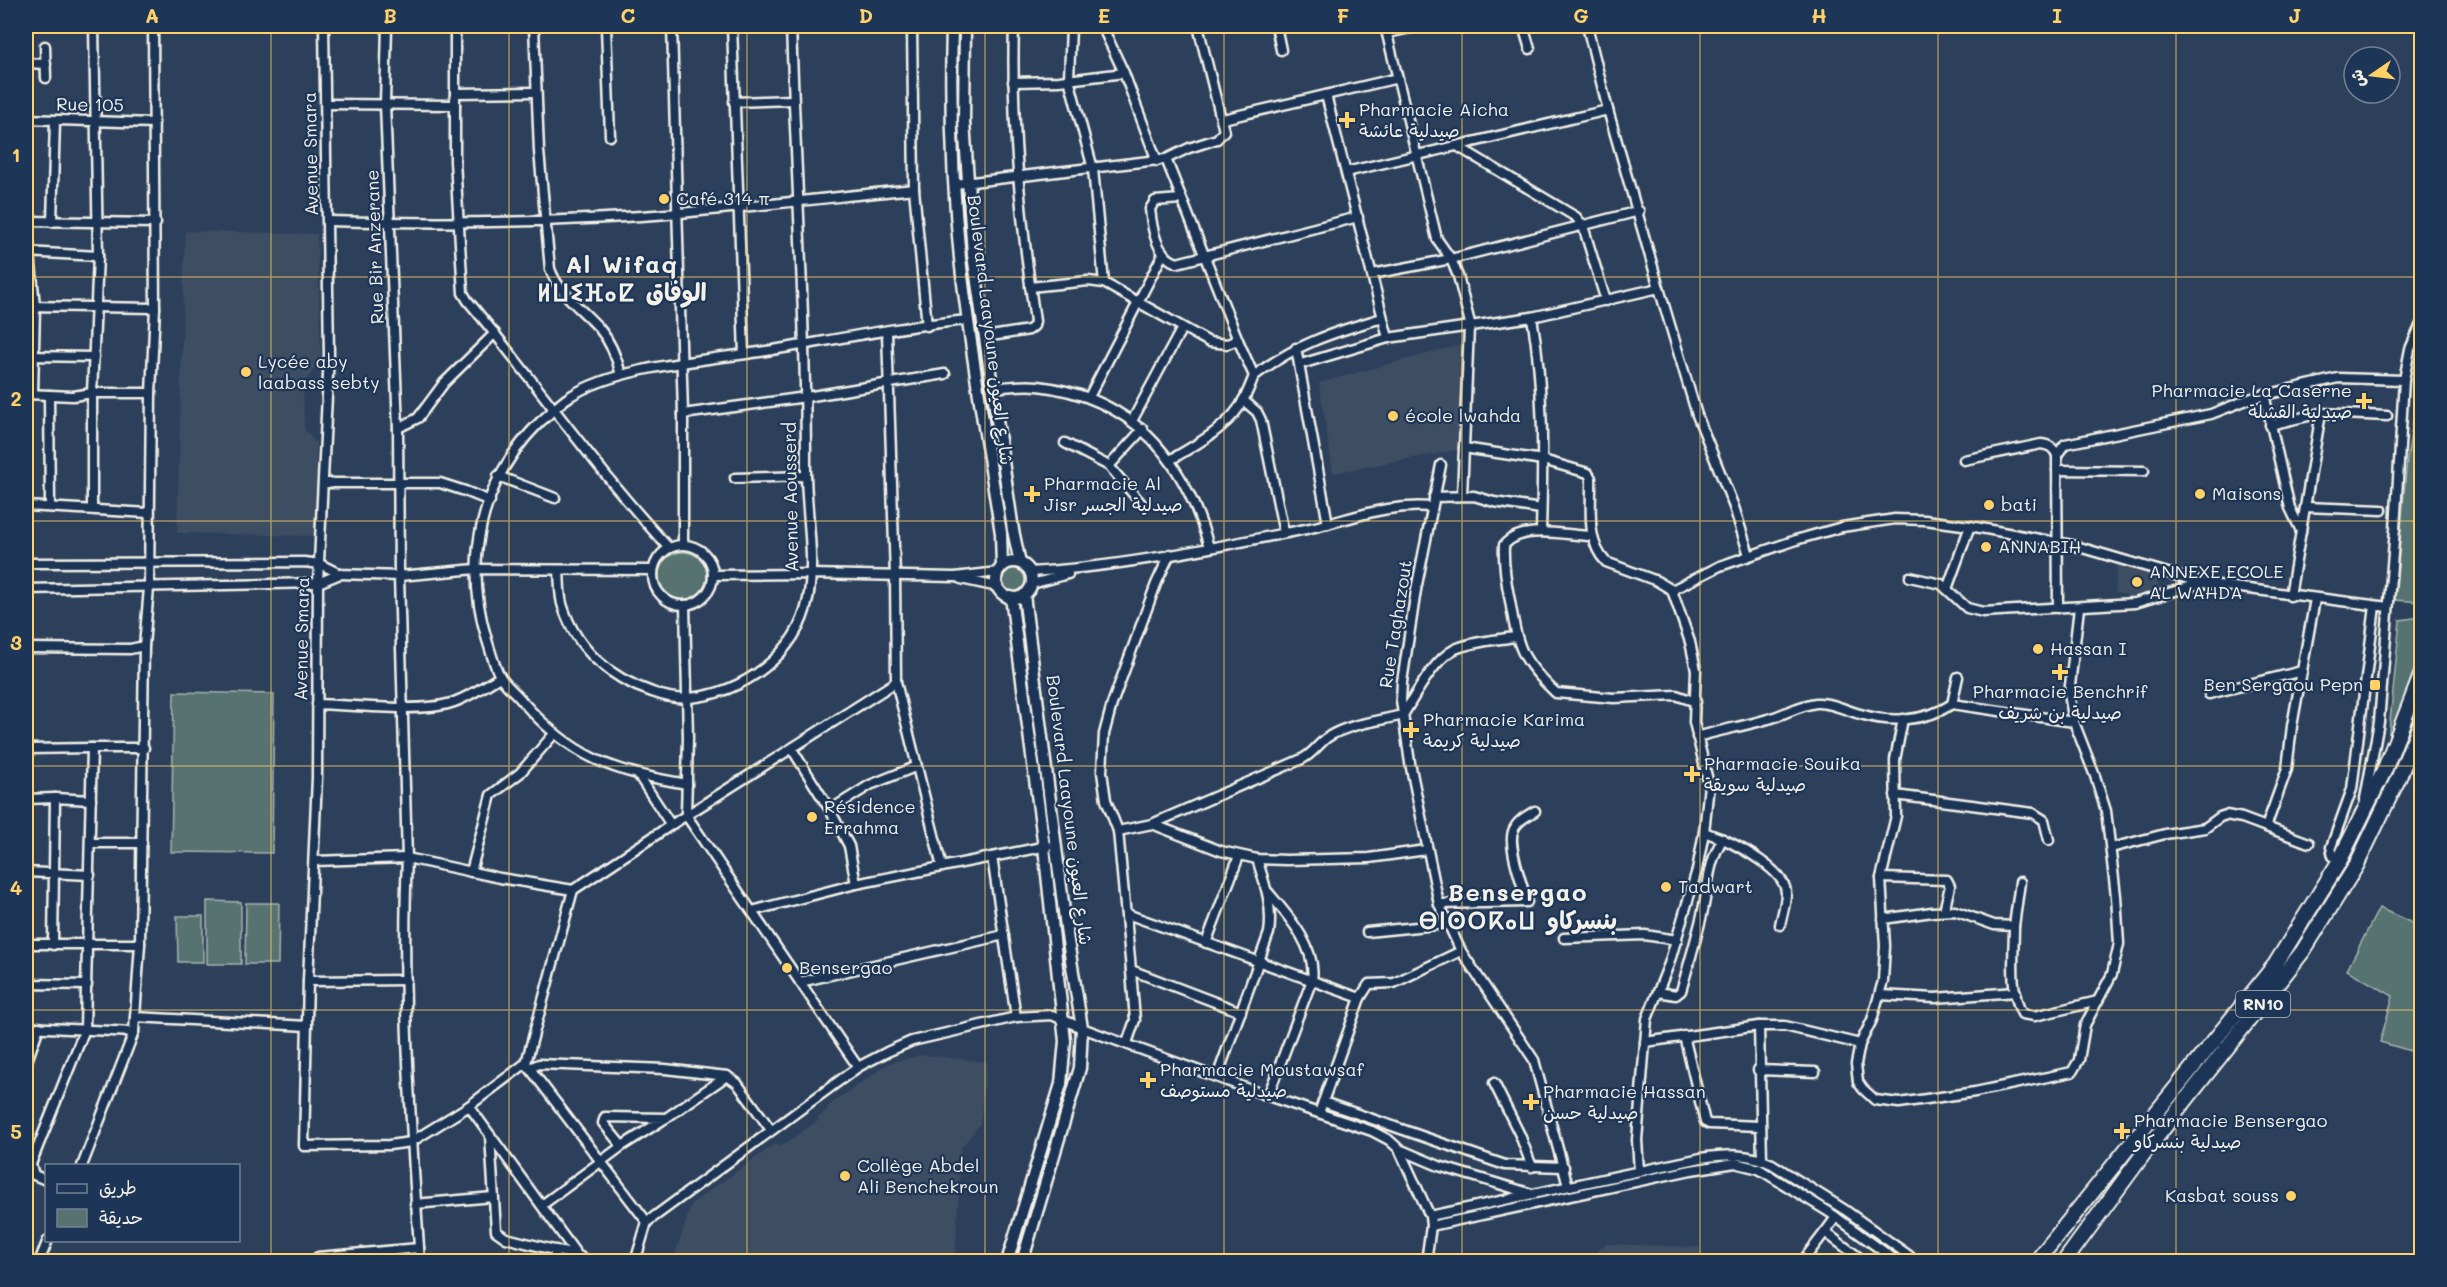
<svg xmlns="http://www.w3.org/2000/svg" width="2447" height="1287" viewBox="0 0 2447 1287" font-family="Mali,'Playpen Sans Arabic','Noto Sans Tifinagh',sans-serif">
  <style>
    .built { fill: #3e4d62 }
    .green { fill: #577371; stroke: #a6b2ac; stroke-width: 1.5 }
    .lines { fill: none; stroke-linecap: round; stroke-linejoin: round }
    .minor-casing { stroke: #f4f1e8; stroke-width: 13 }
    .tertiary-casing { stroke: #f4f1e8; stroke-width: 15 }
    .primary-casing { stroke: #f4f1e8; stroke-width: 18 }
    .minor { stroke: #1d3557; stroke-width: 8 }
    .tertiary { stroke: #1d3557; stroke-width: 10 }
    .primary { stroke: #1d3557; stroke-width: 14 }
    .grid { fill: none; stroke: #ffd166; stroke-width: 1.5; stroke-opacity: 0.55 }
    .poi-dot { fill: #ffd166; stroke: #1d3557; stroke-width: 2 }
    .labels { text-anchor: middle; stroke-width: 4.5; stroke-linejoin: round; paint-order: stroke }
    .shield { fill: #1d3557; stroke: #b4b9bc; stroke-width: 1.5 }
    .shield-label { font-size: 16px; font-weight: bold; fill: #f4f1e8 }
    .street-label { font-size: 18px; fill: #f4f1e8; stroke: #1d3557 }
    .poi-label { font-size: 18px; fill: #f4f1e8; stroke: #1d3557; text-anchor: start }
    .district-label { font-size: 24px; font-weight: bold; letter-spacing: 1.5px; fill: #f4f1e8; stroke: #1d3557 }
    .neatline { fill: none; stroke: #ffd166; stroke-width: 2 }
    .grid-label { font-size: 20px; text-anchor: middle; font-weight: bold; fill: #ffd166 }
  </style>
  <rect width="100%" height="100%" fill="#2c405c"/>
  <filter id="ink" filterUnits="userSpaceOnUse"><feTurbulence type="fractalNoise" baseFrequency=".0167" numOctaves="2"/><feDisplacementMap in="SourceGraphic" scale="12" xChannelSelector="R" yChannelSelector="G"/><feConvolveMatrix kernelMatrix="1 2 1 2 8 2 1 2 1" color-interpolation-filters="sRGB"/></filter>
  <g filter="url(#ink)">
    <!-- built -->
    <g class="built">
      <polygon points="185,231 317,234 321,358 303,386 304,428 316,443 316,536 177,533"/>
      <polygon points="1463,344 1462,449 1333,473 1319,383"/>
      <polygon points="2117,565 2155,574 2160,590 2137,599 2115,592"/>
      <polygon points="923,1055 987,1062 980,1124 961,1148 955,1261 673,1261 692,1203 777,1143 780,1147 819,1120 817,1118 828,1110 827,1107 889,1063"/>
      <polygon points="1606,1244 1699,1247 1704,1261 1595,1261 1598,1251"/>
    </g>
    <!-- green -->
    <g class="green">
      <polygon points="2421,371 2421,602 2395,600 2407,459"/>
      <circle cx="683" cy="576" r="24"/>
      <circle cx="1014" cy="581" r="15"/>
      <polygon points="2421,617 2421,657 2388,742 2400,620"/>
      <polygon points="174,692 274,694 272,853 171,852"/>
      <polygon points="207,901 241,902 241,964 207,964"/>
      <polygon points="246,903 279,903 278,964 245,964"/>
      <polygon points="2379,908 2421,927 2417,943 2422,945 2421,1054 2380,1042 2393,996 2347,970"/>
      <polygon points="177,916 203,916 203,962 178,962"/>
    </g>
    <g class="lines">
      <!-- minor casing -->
      <g class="minor-casing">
        <g id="minor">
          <polyline points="324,26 329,354 318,583 317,778 308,981 304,1146 389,1145 411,1142 469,1106 526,1063 573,890 671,825 896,682"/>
          <path d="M 387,26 L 385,104 L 398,428 L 399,576 L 407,858 C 401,993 411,1127 420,1262"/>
          <path d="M 455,26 L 455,161 L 463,293 L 468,301 C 536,382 597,471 669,548"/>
          <path d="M 534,26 L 539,151 L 550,269 C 559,294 582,309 599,328 C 610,341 617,358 621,375"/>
          <polyline points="606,26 610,136"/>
          <polyline points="672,26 683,414 683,544"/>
          <polyline points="732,26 744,354"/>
          <polyline points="912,26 914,189 927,326"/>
          <polyline points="1071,26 1069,79 1093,169 1104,283"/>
          <polyline points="1102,26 1124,73 1157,161"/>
          <polyline points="1276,26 1281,50"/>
          <polyline points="1385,26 1437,239 1451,259 1458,276 1471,327"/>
          <polyline points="1523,26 1530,49"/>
          <polyline points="1387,33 1420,26"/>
          <polyline points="45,46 46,78"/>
          <polyline points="26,63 46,64"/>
          <polyline points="1013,82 1059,81 1124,73"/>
          <polyline points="455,93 535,92"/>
          <polyline points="1326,95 1388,338"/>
          <polyline points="734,102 793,100"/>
          <polyline points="327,104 455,105"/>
          <polyline points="26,119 154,123"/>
          <polyline points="1223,119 1398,78"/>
          <polyline points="1457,146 1576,217 1583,226 1606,301"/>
          <polyline points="1166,159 1189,148 1217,139 1224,131 1198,26"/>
          <polyline points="1346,172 1608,110"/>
          <path d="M 955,184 L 1166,159 L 1238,340 L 1254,376 C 1296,344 1331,333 1382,318"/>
          <path d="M 1181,199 L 1155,201 L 1150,209 C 1152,228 1156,256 1177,263 L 1358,217"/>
          <polyline points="26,221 156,223"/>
          <polyline points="27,221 35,306 33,394"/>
          <path d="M 329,221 C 445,224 563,223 679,213 C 757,206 836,197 914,189"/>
          <polyline points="52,222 55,121"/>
          <polyline points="26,252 98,256"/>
          <polyline points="1372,274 1451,259 1639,211"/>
          <polyline points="1030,287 1088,281 1104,283 1209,342 1227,344 1238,340"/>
          <polyline points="1659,288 1697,415 1734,507 1749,555"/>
          <polyline points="26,306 155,308"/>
          <path d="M 1532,317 C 1544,387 1543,460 1541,531"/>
          <polyline points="887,332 895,576 896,682 942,867"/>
          <path d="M 985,337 L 1029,330 L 1034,326 L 1035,321 C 1021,223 1011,125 1014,26"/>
          <polyline points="1296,348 1328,524"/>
          <polyline points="26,356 94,357"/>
          <polyline points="1301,364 1388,338 1532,317 1659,288 1608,110 1587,26"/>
          <path d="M 992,388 C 1007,387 1023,384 1038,386 C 1133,397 1184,458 1209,547"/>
          <polyline points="26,394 73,396 92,393 151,393"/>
          <polyline points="2264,394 2290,508 2301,531"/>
          <polyline points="49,395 50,506"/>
          <polyline points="1089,397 1163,254"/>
          <polyline points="1243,400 1257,412 1261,420 1284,533"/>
          <polyline points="683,414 806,397 945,374"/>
          <polyline points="1132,421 1182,328"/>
          <polyline points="2270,425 2321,413 2387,416"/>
          <polyline points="398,428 418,418 444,383 495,333"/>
          <polyline points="1065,443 1109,466 1141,503"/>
          <path d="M 1464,448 L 1543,460 L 1588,473 L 1591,478 C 1592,505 1585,541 1606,562 L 1657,581 L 1672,590 L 1690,642 L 1696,670 L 1694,722 L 1709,785 L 1704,832 L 1697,870 L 1669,964 L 1647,1019 L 1637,1140 L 1639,1171"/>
          <path d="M 1170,460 C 1194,446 1224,430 1240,406 C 1246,397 1250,386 1254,376"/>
          <path d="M 1964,460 L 2041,444 C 2049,445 2053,447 2057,455"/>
          <polyline points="1441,465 1416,590 1402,682 1401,700 1410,763 1439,904 1461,951 1534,1060 1568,1186"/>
          <polyline points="1109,466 1143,429"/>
          <polyline points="2057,470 2144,471"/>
          <polyline points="498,476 555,498"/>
          <polyline points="735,478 806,476"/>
          <polyline points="325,483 440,483 465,491 490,501"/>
          <polyline points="1462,495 1469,327"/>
          <polyline points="1434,497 1474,496 1494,502 1541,509"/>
          <polyline points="26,506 149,513"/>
          <polyline points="2305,507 2382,510"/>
          <polyline points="92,509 92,393 98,256 94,26"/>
          <path d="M 1592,536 C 1567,536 1523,523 1504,545 C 1503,564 1506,582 1510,601 C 1518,648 1520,659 1556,693 L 1614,698 L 1676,695 L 1696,702"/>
          <circle cx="683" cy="575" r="30"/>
          <polyline points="26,563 304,562 320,564 340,574 399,576 476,569 653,570"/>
          <path d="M 559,570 C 560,582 559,596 563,607 C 577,650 610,678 652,692 C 663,696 676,700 689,698 C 743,693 797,655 808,599 C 816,558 806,513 806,471 C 806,322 796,174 791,26"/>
          <path d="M 1030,572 C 1123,567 1215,547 1306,529 C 1350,520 1385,503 1432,507"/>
          <polyline points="713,575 810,574 955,577 998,572"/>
          <polyline points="1910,577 1941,584 1967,608 1983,612 2135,603 2202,583"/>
          <polyline points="961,579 998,587"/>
          <polyline points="1032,584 1068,574"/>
          <polyline points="26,589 318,583 340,574"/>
          <polyline points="1947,589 1970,526"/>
          <polyline points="1672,590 1720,566 1799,539 1842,527 1895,519 1925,520 1970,526 2072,545 2202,583 2388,607"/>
          <polyline points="2290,596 2321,413"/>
          <polyline points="685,605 688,738 686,815 858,1067"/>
          <polyline points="2058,608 2057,455 2065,444 2211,414 2252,398 2338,378 2404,380"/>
          <polyline points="26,648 130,649 144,646"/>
          <polyline points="2209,694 2302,671"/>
          <path d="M 317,704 C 351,705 421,713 451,703 C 468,698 484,686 500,677"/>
          <polyline points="1952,704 2074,722"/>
          <polyline points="1903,719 1895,760 1896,816 1881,878 1885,946 1883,981 1872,1020 1860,1044 1856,1064 1858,1082 1863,1089 1875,1100 1899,1103 1975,1092 2072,1072 2079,1060 2085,1025 2112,974 2119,944 2116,896 2106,811 2095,776 2074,722 2069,694 2079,608"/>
          <path d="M 1697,737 C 1720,730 1745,726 1768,719 C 1784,715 1799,705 1816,703 C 1831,702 1845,710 1860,714 C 1890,723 1925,722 1952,704 L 1958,677"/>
          <polyline points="26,749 92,748"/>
          <polyline points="792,749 830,810 849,846 856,884"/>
          <polyline points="639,776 671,825"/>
          <path d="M 687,784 C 613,772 572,758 522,701 C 516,693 505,685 500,676 C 494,666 491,652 487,640 C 463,561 480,481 540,422 C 550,414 558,404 569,397 C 616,366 709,360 766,351 C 833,340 901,326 968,320"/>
          <polyline points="1895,795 2033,813 2044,820 2049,840"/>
          <polyline points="26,799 55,798"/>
          <polyline points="2365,799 2379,722 2395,529 2404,380 2410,349 2422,322"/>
          <polyline points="830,810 870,785 915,767"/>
          <path d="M 1152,824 L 1302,759 C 1313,754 1318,744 1328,737 C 1348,724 1379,721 1403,715 C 1415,696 1434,659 1455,649 C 1474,641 1496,640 1515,637"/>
          <polyline points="2266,827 2287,769 2292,726 2315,599"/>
          <polyline points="1118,831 1152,824 1221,851 1257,859 1287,860 1369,858 1426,850"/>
          <polyline points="1704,832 1723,839"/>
          <polyline points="91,843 142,843"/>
          <polyline points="2111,848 2165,834 2205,828 2220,817 2226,815 2242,818 2309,843"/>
          <polyline points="992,857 1016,1017"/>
          <polyline points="314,861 407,858 500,878 573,890"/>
          <polyline points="2339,862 2333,856 2331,847 2352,789 2375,606"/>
          <polyline points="26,872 90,875"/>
          <polyline points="471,872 491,795 520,773 554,734"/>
          <polyline points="1881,878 1947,880 1950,886 1944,911"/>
          <path d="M 1268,892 C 1288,916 1317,947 1312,980 L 1268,1096"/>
          <path d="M 1439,904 L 1527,902 C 1523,886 1506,843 1514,829 C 1518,820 1527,816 1535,811"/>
          <polyline points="752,911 856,884 1047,846"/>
          <polyline points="1127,914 1360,998 1319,1113"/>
          <polyline points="1883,919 1932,912 1955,911 1994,925 2014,926 2020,882"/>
          <path d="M 2014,926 C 2014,953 2009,989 2022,1014 L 2035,1016 L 2098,1001"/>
          <polyline points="1367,932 1447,924"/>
          <polyline points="1564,938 1645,935 1677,940"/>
          <polyline points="1206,943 1239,856"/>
          <polyline points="26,944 140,944"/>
          <polyline points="53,945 55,798 91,800"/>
          <polyline points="1131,970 1241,1012"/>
          <polyline points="308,981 406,980"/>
          <polyline points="800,982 1004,935"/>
          <polyline points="26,984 87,985"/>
          <path d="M 1658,992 L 1676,995 L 1681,991 C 1688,967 1695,943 1701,919 C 1708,893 1707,862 1723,839 C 1740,847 1786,871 1786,893 C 1786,903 1782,915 1780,925"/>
          <polyline points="1880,995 1935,998 2016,992"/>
          <polyline points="1360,998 1369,984 1394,983 1461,951"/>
          <polyline points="135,1017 307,1026"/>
          <polyline points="1759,1026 1762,1160"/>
          <polyline points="26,1027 134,1032"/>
          <polyline points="1684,1036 1705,1122 1709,1124 1760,1126"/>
          <polyline points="1645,1042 1759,1026 1785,1026 1860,1044"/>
          <polyline points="1127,1043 1135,1020 1130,959 1118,831 1106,800 1102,772 1104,734 1112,704 1156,584 1170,554"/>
          <polyline points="26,1064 39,1027"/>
          <polyline points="528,1066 647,1222"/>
          <polyline points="530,1068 539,1064 665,1069 727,1076 737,1083 771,1130"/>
          <polyline points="1758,1070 1815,1072"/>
          <path d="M 1217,1077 L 1269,933 C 1273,907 1265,884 1257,859"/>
          <polyline points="1494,1083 1520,1135 1532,1167"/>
          <polyline points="1323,1102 1505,1165 1564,1167"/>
          <polyline points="469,1106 578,1256 591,1262"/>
          <polyline points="666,1118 727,1076"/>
          <polyline points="490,1136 496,1231 506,1238 578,1256"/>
          <polyline points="1399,1149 1439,1166 1529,1193"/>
          <polyline points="82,1166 134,1032 140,944 144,646 149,588 151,393 155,308 153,26"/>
          <polyline points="46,1180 34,1175 31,1164 85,1029 92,748 144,748"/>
          <polyline points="415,1204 493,1197"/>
          <polyline points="542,1205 622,1146 666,1118 605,1117 603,1123 622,1146"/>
          <path d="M 1430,1216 L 1701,1158 C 1727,1154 1748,1153 1772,1164 L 1845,1210 L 1918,1262"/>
          <polyline points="1431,1226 1691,1170 1735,1163 1759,1169 1798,1193 1829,1212 1898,1262"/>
          <polyline points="1825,1232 1836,1217"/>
          <polyline points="318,1257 419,1248"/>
          <polyline points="39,1262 48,1240"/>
          <polyline points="553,1262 556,1250"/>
          <polyline points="635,1262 647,1222 858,1067 887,1052 912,1041 1016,1017 1052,1015 1082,1028 1268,1096 1372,1131 1389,1140 1399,1149 1430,1216 1431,1226 1426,1262"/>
          <polyline points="1802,1262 1825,1232 1865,1262"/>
          <polyline points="2417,1262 2422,1258"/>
        </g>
      </g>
      <!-- tertiary casing -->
      <g class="tertiary-casing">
        <g id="tertiary">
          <path d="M 952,26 C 950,103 952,181 960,258 C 970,350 987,442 1001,533 L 1002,567"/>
          <polyline points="965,26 964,121 973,255 1013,530 1020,563"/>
          <circle cx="1014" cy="580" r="18"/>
          <polyline points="1007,1262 1061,1084 1065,1041 1044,847 1011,597"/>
          <polyline points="1022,1262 1080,1068 1082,1028 1067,935 1024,595"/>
        </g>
      </g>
      <!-- primary casing -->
      <g class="primary-casing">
        <g id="primary">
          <polyline points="2036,1262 2275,965 2339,862 2384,771 2422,673"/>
          <polyline points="2064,1262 2144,1153 2303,951 2356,866 2399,777 2422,720"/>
        </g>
      </g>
      <!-- minor -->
      <use href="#minor" class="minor"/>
      <!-- tertiary -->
      <use href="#tertiary" class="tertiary"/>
      <!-- primary -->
      <use href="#primary" class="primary"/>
    </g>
  </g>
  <!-- grid -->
  <path class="grid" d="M 271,26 L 271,1262M 509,26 L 509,1262M 747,26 L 747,1262M 985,26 L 985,1262M 1224,26 L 1224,1262M 1462,26 L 1462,1262M 1700,26 L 1700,1262M 1938,26 L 1938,1262M 2176,26 L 2176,1262M 26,277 L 2422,277M 26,521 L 2422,521M 26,766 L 2422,766M 26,1010 L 2422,1010"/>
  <!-- markers -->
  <g class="poi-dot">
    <path d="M1344 111h6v6h6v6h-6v6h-6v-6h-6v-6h6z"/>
    <circle cx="664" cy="199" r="6"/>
    <circle cx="246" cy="372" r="6"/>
    <path d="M2361 392h6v6h6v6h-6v6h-6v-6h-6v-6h6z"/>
    <circle cx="1393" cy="416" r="6"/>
    <path d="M1029 485h6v6h6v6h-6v6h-6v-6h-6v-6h6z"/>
    <circle cx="2200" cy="494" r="6"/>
    <circle cx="1989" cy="505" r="6"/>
    <circle cx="1986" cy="547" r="6"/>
    <circle cx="2137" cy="582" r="6"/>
    <circle cx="2038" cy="649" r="6"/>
    <path d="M2057 663h6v6h6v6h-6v6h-6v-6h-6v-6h6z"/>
    <rect x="2369" y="679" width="12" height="12" rx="3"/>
    <path d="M1408 721h6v6h6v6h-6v6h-6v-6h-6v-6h6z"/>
    <path d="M1689 765h6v6h6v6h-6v6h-6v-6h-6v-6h6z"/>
    <circle cx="812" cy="817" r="6"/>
    <circle cx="1666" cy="887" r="6"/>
    <circle cx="787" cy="968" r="6"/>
    <path d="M1145 1071h6v6h6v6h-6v6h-6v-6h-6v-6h6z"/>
    <path d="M1528 1093h6v6h6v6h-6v6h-6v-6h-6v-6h6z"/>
    <path d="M2119 1122h6v6h6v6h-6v6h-6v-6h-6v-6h6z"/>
    <circle cx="845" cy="1176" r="6"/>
    <circle cx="2291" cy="1196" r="6"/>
  </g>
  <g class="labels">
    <!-- shield labels -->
    <rect class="shield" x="2236" y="991" width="54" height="26" rx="4.5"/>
    <g class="shield-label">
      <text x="2263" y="1010">RN10</text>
    </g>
    <!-- street labels -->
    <g class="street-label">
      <text transform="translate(90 105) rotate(1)" y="6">Rue 105</text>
      <text transform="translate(311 154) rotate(-91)" y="6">Avenue Smara</text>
      <text transform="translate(375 247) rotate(-92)" y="6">Rue Bir Anzerane</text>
      <text transform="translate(990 330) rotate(83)" y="6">Boulevard Laayoune شارع العيون</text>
      <text transform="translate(791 497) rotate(-91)" y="6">Avenue Aousserd</text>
      <text transform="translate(1396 624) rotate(-81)" y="6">Rue Taghazout</text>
      <text transform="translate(302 639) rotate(-89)" y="6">Avenue Smara</text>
      <text transform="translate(1069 810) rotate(83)" y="6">Boulevard Laayoune شارع العيون</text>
    </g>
    <!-- poi labels -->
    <g class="poi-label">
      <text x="1359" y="116">Pharmacie Aicha<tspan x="1359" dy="21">صيدلية عائشة</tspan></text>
      <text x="676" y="205">Café 314 π</text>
      <text x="258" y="368">Lycée aby<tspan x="258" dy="21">laabass sebty</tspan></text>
      <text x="2352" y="397" text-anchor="end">Pharmacie La Caserne<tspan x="2352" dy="21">صيدلية القشلة</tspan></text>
      <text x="1405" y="422">école lwahda</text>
      <text x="1044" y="490">Pharmacie Al<tspan x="1044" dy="21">Jisr صيدلية الجسر</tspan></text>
      <text x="2212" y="500">Maisons</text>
      <text x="2001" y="511">bati</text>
      <text x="1998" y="553">ANNABIH</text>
      <text x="2149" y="578">ANNEXE ECOLE<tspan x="2149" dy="21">AL WAHDA</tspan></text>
      <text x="2050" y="655">Hassan I</text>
      <text x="2363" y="691" text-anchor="end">Ben Sergaou Pepn</text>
      <text x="2060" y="698" text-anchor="middle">Pharmacie Benchrif<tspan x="2060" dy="21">صيدلية بن شريف</tspan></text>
      <text x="1423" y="726">Pharmacie Karima<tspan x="1423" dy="21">صيدلية كريمة</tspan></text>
      <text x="1704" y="770">Pharmacie Souika<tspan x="1704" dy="21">صيدلية سويقة</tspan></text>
      <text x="824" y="813">Résidence<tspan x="824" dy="21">Errahma</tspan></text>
      <text x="1678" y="893">Tadwart</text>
      <text x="799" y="974">Bensergao</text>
      <text x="1160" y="1076">Pharmacie Moustawsaf<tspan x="1160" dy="21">صيدلية مستوصف</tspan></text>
      <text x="1543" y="1098">Pharmacie Hassan<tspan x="1543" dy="21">صيدلية حسن</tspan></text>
      <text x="2134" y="1127">Pharmacie Bensergao<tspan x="2134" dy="21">صيدلية بنسركاو</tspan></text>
      <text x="857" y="1172">Collège Abdel<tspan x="857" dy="21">Ali Benchekroun</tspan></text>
      <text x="2279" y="1202" text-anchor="end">Kasbat souss</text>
    </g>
    <!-- district labels -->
    <g class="district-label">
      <text x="622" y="273">Al Wifaq<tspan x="622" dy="28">ⵍⵡⵉⴼⴰⵇ الوفاق</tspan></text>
      <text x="1518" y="901">Bensergao<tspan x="1518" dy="28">ⴱⵏⵙⵔⴽⴰⵡ بنسركاو</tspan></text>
    </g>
  </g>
  <!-- margin -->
  <rect width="2447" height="1287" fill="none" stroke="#1d3557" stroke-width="66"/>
  <!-- legend -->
  <rect x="45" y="1164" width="195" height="78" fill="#1d3557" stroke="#738091" stroke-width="1.5"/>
  <rect x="57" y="1184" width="30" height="9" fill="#1d3557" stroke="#738091" stroke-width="1.5"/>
  <text x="99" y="1194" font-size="18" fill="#f4f1e8">طريق</text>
  <rect x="57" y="1209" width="30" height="18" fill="#577371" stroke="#738091" stroke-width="1.5"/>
  <text x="99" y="1224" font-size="18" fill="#f4f1e8">حديقة</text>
  <!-- north arrow -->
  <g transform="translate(2372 75) rotate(256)"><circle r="28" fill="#1d3557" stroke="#738091" stroke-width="1.5"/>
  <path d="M0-4.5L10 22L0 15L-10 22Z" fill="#ffd166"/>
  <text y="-9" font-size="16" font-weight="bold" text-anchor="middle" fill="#f4f1e8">ش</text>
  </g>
  <rect x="33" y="33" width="2381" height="1221" class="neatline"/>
  <g class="grid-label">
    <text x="152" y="23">A</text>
    <text x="390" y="23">B</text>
    <text x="628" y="23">C</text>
    <text x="866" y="23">D</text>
    <text x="1104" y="23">E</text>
    <text x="1343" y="23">F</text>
    <text x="1581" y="23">G</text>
    <text x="1819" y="23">H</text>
    <text x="2057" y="23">I</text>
    <text x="2295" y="23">J</text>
    <text x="16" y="162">1</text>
    <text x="16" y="406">2</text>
    <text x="16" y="650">3</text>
    <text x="16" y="895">4</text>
    <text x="16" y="1139">5</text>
  </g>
</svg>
